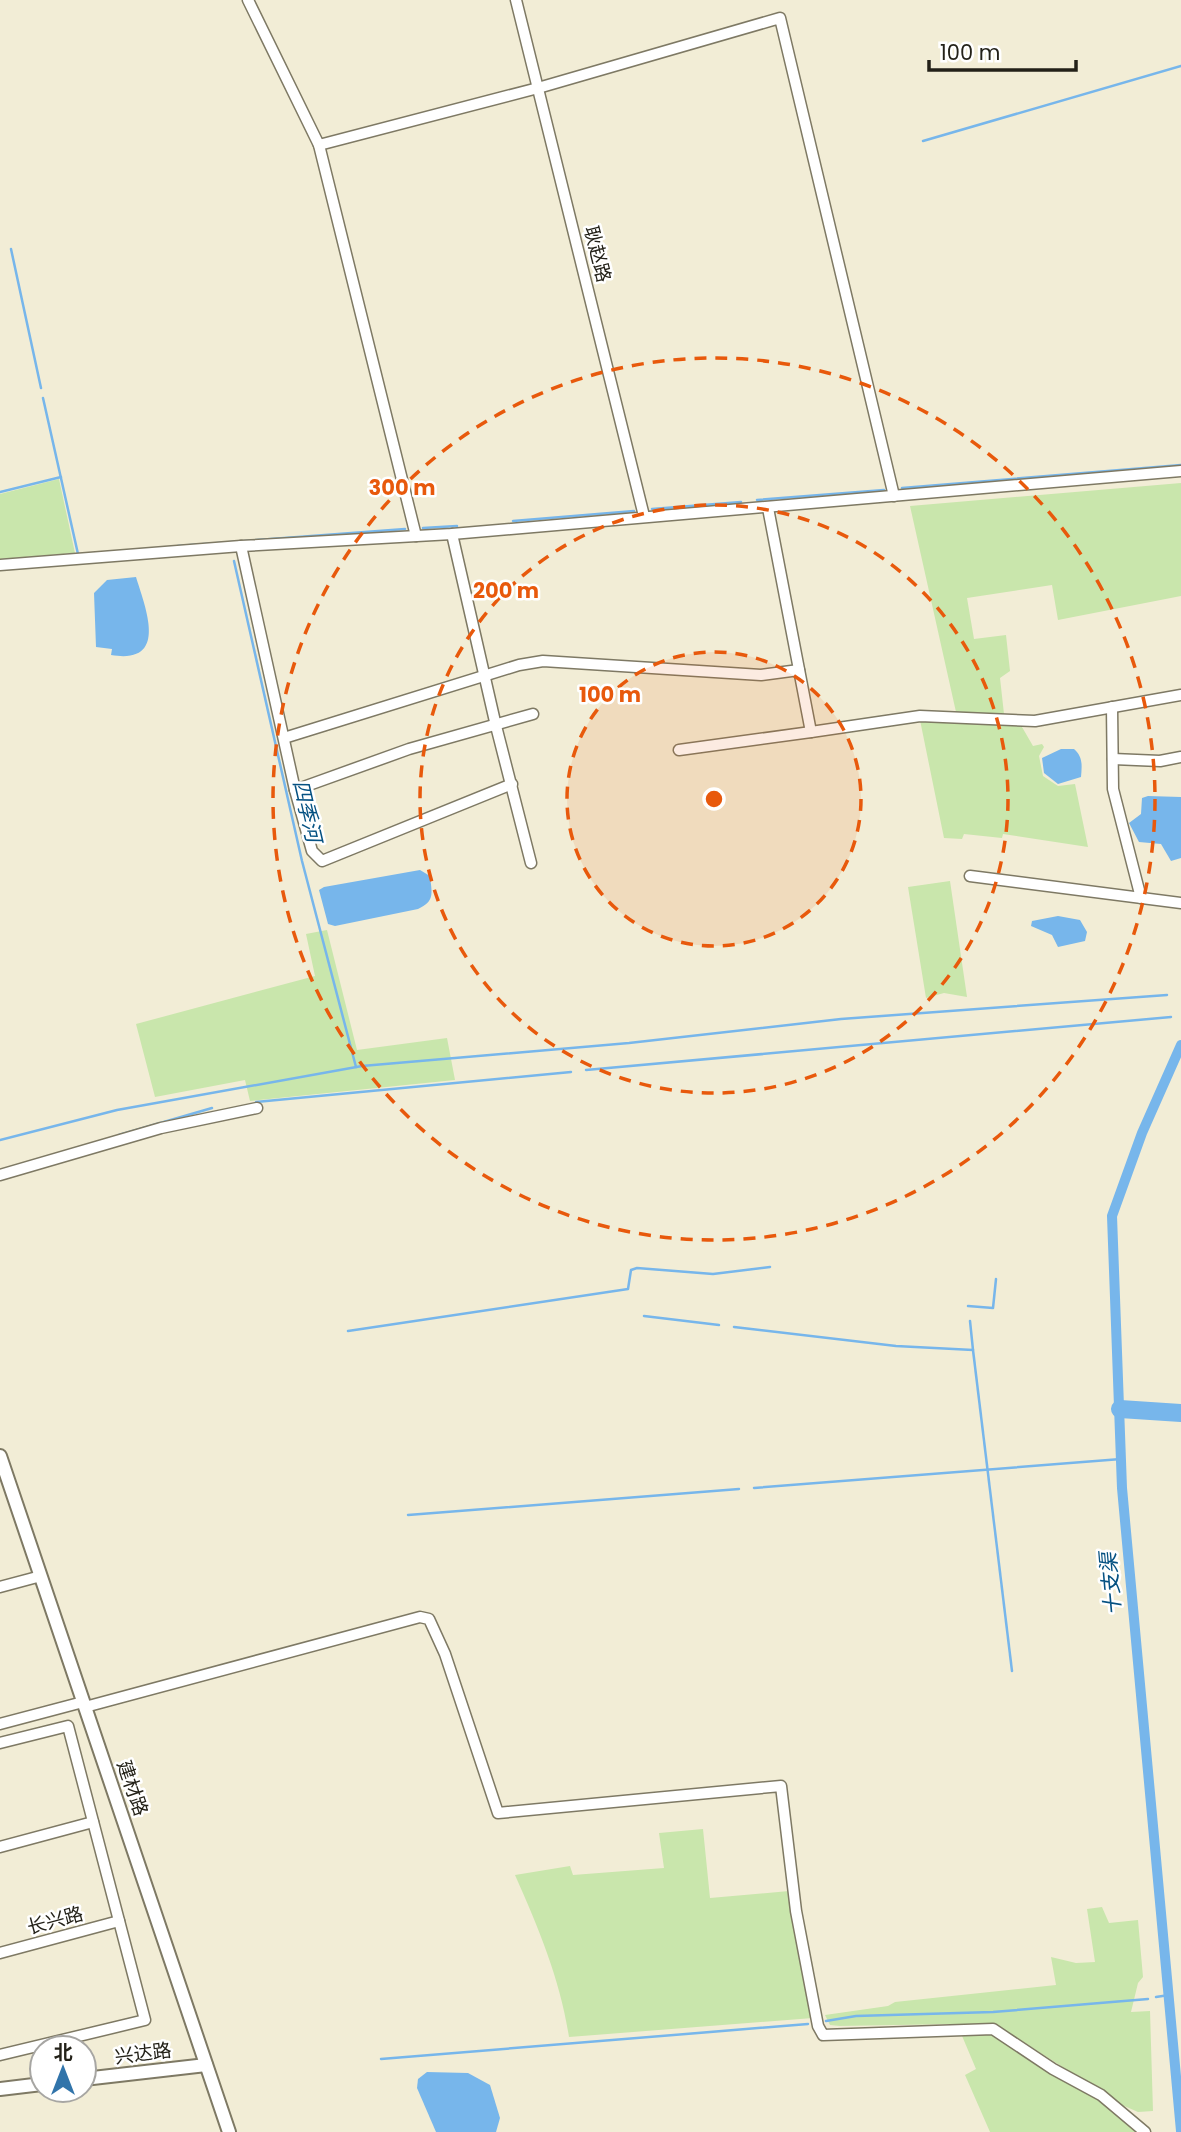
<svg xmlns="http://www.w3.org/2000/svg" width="1181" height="2132" viewBox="0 0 1181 2132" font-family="Poppins,'Noto Sans SC',sans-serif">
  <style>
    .green { fill: #c9e6ac }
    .water { fill: #77b6eb }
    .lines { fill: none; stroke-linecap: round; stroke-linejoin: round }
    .stream { stroke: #77b6eb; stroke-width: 2.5 }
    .canal { stroke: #77b6eb; stroke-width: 10 }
    .river { stroke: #77b6eb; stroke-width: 18 }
    .minor-casing { stroke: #7e7964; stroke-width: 13 }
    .tertiary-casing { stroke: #7e7964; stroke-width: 16 }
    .minor { stroke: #fff; stroke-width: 10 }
    .tertiary { stroke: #fff; stroke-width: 12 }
    .ring { fill: none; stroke: #e8590c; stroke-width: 3.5; stroke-dasharray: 12 9 }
    .labels { text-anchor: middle; stroke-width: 5; stroke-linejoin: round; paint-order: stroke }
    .street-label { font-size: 19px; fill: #232118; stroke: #fff }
    .water-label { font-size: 21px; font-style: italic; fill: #055182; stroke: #fff }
    .centre { fill: #e8590c; stroke: #fff; stroke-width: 3.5 }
    .ring-label { font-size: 21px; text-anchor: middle; font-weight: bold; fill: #e8590c; stroke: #fff; stroke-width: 5; stroke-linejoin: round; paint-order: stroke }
  </style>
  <rect width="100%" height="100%" fill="#f2edd6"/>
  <!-- green -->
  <g class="green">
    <polygon points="59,479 75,553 0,559 0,494"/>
    <polygon points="1181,483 1181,596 1058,620 1052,585 967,598 974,639 1006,635 1010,671 1000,678 1004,714 956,712 910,506"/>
    <polygon points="920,720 1014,723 1022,727 1033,746 1042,744 1044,747 1039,756 1043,776 1058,786 1075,784 1088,847 1003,834 1002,838 964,834 962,839 944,838"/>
    <polygon points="950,881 967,997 944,993 926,998 908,887"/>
    <polygon points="327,930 357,1050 447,1038 455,1080 250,1101 245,1080 155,1097 136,1024 315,976 306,934"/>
    <path d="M 703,1829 L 710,1898 L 789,1891 L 813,2018 L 569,2037 C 560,1979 539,1929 515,1875 L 570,1866 L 573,1875 L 664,1868 L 659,1833 Z"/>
    <polygon points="1102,1907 1109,1923 1138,1920 1143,1977 1138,1983 1131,2012 1150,2011 1153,2111 1138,2112 1122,2105 1011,2034 1013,2045 1099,2096 1136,2126 1149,2127 1150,2132 990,2132 965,2075 976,2069 957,2024 840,2026 830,2025 825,2015 888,2006 895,2002 1056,1985 1051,1957 1076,1963 1095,1962 1087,1909"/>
  </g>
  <!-- water -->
  <g class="water">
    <path d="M 136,577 C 145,607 170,665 111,655 L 112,649 L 96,647 L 94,593 L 107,580 Z"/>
    <path d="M 1061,749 L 1074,749 C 1083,757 1082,765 1081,777 L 1058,784 L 1044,773 L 1042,758 Z"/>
    <polygon points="1148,796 1181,797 1181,858 1171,861 1161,844 1139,842 1129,823 1141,814 1142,798"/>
    <path d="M 420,870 L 430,876 C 432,894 435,901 418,909 L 335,926 L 328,924 L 319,890 L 324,887 Z"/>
    <polygon points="1058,916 1080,920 1087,932 1085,941 1058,947 1052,935 1031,926 1032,921"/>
    <polygon points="427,2072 468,2073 490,2085 500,2118 496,2132 436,2132 417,2088 418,2079"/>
  </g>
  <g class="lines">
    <!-- stream -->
    <g class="stream">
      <polyline points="923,141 1181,66"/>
      <polyline points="11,249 41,388"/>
      <polyline points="43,398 78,554"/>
      <polyline points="902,488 1181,465"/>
      <polyline points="0,492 61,477"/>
      <polyline points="757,500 884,490"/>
      <polyline points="652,509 741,502"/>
      <polyline points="513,521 634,511"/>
      <polyline points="423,528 457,526"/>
      <polyline points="178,546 405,529"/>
      <polyline points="234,561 302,861 356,1067"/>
      <polyline points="586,1070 1171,1017"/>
      <polyline points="256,1102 571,1072"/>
      <polyline points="119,1135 212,1108"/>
      <polyline points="0,1140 117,1110 362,1066 629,1043 841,1019 1167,995"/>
      <polyline points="968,1306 993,1308 996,1279"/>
      <polyline points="644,1316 719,1325"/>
      <polyline points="734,1327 896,1346 973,1350 970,1321"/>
      <polyline points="348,1331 628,1289 631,1270 637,1268 713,1274 770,1267"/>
      <polyline points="973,1350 1012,1671"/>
      <polyline points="754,1488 1121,1459"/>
      <polyline points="408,1515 739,1489"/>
      <polyline points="1156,1997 1169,1995"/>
      <polyline points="826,2021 856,2016 993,2012 1148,1999"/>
      <polyline points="381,2059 808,2024"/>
    </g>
    <!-- canal -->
    <polyline class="canal" points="1181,1045 1142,1133 1112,1216 1122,1488 1181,2131"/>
    <!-- river -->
    <polyline class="river" points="1120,1409 1181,1413"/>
    <!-- minor casing -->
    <g class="minor-casing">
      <g id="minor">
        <polyline points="248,0 319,145 416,536"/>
        <polyline points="516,0 644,516"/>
        <polyline points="319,145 538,88 780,18 894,496"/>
        <polyline points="768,508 811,732 920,716 1035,721 1181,695"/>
        <polyline points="452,534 496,726 531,863"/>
        <polyline points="241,546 295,790 312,851 322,861 512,784"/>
        <polyline points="0,565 241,546 452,534 1181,471"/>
        <polyline points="1112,707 1113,789 1141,898"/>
        <polyline points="284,738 519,665 543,661 761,675 799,670"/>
        <polyline points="679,750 811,732"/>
        <polyline points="1113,759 1160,761 1181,757"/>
        <polyline points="295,790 409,749 533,714"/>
        <polyline points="970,876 1181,903"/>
        <polyline points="0,1175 161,1128 257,1108"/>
        <polyline points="0,1587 41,1576"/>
        <polyline points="85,1707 420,1617 429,1619 445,1654 498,1813 781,1786 796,1911 818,2026 823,2035 993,2029 1053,2069 1101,2095 1145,2132"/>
        <polyline points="0,1724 83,1702"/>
        <polyline points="0,1743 68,1726 145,2020 0,2055"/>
        <polyline points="0,1847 93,1822"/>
        <polyline points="0,1953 119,1921"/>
      </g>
    </g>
    <!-- tertiary casing -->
    <g class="tertiary-casing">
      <g id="tertiary">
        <polyline points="0,1456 229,2132"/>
        <polyline points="84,2079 206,2065"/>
        <polyline points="0,2089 42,2084"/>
      </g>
    </g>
    <!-- minor -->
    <use href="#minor" class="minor"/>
    <!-- tertiary -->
    <use href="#tertiary" class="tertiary"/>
  </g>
  <!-- distance rings -->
  <circle cx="714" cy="799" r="147" fill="#e8590c" fill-opacity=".12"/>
  <g class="ring">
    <circle cx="714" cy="799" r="147"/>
    <circle cx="714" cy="799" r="294"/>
    <circle cx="714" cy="799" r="441"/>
  </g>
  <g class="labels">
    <!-- street labels -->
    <g class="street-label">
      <text transform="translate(598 254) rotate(76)" y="7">耿赵路</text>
      <text transform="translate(133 1788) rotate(71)" y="7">建材路</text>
      <text transform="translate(55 1920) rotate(-15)" y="7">长兴路</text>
      <text transform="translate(143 2053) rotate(-7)" y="7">兴达路</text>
    </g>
    <!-- water labels -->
    <g class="water-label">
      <text transform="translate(307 811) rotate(77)" y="7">四季河</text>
      <text transform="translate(1111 1584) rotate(-95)" y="7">十支渠</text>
    </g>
  </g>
  <circle cx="714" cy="799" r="10" class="centre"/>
  <g class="ring-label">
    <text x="402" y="495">300 m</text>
    <text x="506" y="598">200 m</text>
    <text x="610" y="702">100 m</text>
  </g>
  <!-- north arrow -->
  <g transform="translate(63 2069)"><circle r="33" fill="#ffffff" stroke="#a7a6a3" stroke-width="2"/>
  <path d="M0-5L12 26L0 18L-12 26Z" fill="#3174aa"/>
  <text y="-10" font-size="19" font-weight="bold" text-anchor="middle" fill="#232118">北</text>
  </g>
  <!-- scale -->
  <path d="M929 60v10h147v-10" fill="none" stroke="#232118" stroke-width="3.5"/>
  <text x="940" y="60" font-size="21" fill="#232118" stroke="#ffffff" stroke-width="5" paint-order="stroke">100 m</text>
</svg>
